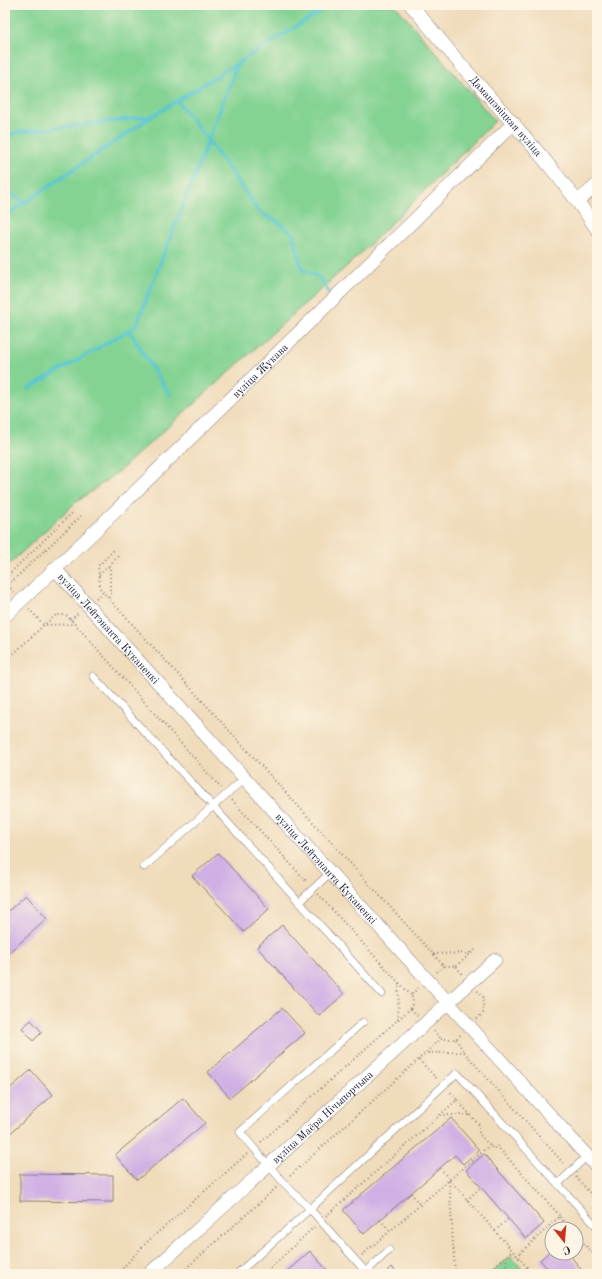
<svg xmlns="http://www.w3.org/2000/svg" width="602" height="1279" viewBox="0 0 602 1279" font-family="'Old Standard TT',serif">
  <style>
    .green { fill: #84d393; stroke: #537a67 }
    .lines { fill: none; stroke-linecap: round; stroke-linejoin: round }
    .stream { stroke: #5bc8d0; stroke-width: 3.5 }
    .building { fill: #d0afe5 }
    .lane-casing { stroke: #897e7a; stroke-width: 8 }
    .street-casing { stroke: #897e7a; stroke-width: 14 }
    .path { stroke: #897e7a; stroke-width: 2; stroke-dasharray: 1 3; stroke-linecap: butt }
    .lane { stroke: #fff; stroke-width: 7 }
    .street { stroke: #fff; stroke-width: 13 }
    .labels { text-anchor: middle; stroke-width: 4; stroke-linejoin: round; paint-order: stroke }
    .street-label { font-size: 11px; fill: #22223b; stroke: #fcf5e5 }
  </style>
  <rect width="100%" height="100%" fill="#fcf5e5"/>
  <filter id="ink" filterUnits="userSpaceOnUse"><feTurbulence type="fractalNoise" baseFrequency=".025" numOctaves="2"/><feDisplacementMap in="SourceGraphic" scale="8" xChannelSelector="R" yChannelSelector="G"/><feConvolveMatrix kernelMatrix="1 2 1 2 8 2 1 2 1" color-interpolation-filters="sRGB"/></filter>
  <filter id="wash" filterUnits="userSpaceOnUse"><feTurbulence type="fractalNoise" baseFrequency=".012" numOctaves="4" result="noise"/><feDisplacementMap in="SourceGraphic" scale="16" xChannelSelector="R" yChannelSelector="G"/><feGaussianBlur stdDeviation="0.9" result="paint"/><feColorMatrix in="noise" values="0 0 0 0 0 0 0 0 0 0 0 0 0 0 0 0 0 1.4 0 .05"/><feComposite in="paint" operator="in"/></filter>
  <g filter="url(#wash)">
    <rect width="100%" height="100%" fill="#f0dbba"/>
    <!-- green -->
    <g class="green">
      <polygon points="5,5 395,5 495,121 358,256 119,471 74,504 5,568"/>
      <polygon points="511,1256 526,1274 490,1274"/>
    </g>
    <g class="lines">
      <!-- stream -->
      <g class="stream">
        <polyline points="177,101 208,140 260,213 277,221 293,234 302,269 320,278 329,293"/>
        <polyline points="5,134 153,116"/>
        <polyline points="5,190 25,203"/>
        <polyline points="5,216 154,115 331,5"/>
        <polyline points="129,330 154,371 170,395"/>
        <polyline points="28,389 136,326 238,63"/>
      </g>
    </g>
    <g id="blocks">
      <!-- building -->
      <g class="building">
        <polygon points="218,853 269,909 244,932 192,876"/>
        <polygon points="26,895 47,919 5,956 5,914"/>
        <polygon points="282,925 344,994 319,1016 257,947"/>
        <polygon points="282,1008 305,1033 230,1098 208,1072"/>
        <polygon points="31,1020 42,1032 33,1041 22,1028"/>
        <polygon points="31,1070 53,1095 5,1138 5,1093"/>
        <polygon points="183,1098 205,1123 137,1180 115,1155"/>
        <polygon points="451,1118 479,1150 463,1164 455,1155 364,1234 343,1210"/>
        <polygon points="484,1154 544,1223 526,1239 466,1170"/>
        <polygon points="20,1174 113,1175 113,1202 20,1201"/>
        <polygon points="552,1249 552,1253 568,1253 585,1274 552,1274 540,1260"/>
        <polygon points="310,1251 328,1271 324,1274 284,1274"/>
        <polygon points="392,1267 398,1274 385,1274"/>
      </g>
    </g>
  </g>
  <g filter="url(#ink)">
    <use href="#blocks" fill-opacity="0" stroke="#897e7a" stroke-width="1"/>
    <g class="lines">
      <!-- lane casing -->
      <g class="lane-casing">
        <g id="lane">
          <polyline points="93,676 213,806 382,994"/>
          <polyline points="144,867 245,778"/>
          <polyline points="299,902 330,873"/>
          <polyline points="558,1184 587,1156"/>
          <polyline points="389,1250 366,1272 310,1209 457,1073 597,1227"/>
          <polyline points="237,1274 310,1209 283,1182 240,1132 363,1022"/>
        </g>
      </g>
      <!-- street casing -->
      <g class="street-casing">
        <g id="street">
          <path id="s1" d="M 411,5 C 428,25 445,46 462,66 C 509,119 557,170 597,229"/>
          <polyline points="578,201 597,185"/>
          <path id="s2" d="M 55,569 L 597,1167"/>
          <path id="s3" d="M 5,616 L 95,531 L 514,123"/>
          <path id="s4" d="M 149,1274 L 495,960"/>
        </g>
      </g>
      <!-- path -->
      <g class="path">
        <polyline points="99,575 110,565"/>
        <polyline points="5,578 74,511"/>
        <polyline points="8,585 14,592"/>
        <polyline points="5,588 81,516"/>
        <polyline points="103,592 100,588 98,566 114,550"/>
        <polyline points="96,598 103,592 444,966 456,966 462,974"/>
        <polyline points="110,598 110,565 118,556"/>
        <polyline points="29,609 44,625 56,615 66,615 75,624"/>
        <polyline points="71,620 79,612"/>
        <polyline points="5,662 44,625 75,624 221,788"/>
        <polyline points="232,800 307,882"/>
        <polyline points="318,894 399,983 398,1020"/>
        <polyline points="433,954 472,953"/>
        <polyline points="456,966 475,950"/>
        <polyline points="437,972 444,966"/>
        <polyline points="399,983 411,995"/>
        <polyline points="411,1009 418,1016"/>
        <polyline points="477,1019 483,1013 483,997 477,990"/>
        <polyline points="434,1031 441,1039"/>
        <polyline points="456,1039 464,1052"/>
        <polyline points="428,1053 464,1052 565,1165"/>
        <polyline points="419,1060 438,1080"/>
        <polyline points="457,1100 479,1125 479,1134 493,1149 497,1146 560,1216 517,1256"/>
        <polyline points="440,1115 470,1115"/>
        <polyline points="261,1142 411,1008 413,1000 411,995 418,988"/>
        <polyline points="440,1168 449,1179"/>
        <polyline points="290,1176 441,1039 456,1039 461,1034"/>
        <polyline points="576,1177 597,1201"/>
        <polyline points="411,1193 420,1205"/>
        <polyline points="467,1200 481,1187"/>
        <polyline points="326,1216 457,1100 450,1092"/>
        <polyline points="560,1217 571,1229"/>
        <polyline points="380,1220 390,1231"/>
        <polyline points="495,1231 509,1218"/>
        <polyline points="576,1234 597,1258"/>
        <polyline points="362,1255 490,1145"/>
        <polyline points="506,1256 507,1274"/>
        <polyline points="117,1274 147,1242 247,1154"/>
        <polyline points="180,1274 277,1187"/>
        <polyline points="264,1274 314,1227"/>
        <polyline points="455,1274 449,1179 533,1274"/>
        <polyline points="486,1274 512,1251"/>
      </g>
      <!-- lane -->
      <use href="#lane" class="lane"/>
      <!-- street -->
      <use href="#street" class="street"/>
    </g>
  </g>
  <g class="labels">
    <!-- street labels -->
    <g class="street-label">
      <text dy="4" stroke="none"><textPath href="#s1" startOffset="146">Дамашэвіцкая вуліца</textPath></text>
      <text dy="4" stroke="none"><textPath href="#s3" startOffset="354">вуліца Жукава</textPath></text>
      <text dy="4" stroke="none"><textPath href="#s2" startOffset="80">вуліца Лейтэнанта Куканенкі</textPath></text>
      <text dy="4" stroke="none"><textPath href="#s2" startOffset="404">вуліца Лейтэнанта Куканенкі</textPath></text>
      <text dy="4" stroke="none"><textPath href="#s4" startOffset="234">вуліца Маёра Нічыпорчыка</textPath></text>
    </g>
  </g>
  <!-- margin -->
  <rect width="602" height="1279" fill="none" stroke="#fcf5e5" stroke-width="20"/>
  <!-- north arrow -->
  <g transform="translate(564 1241) rotate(163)"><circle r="19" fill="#fcf5e5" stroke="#a5a1a1"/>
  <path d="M0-3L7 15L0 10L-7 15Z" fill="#c8321e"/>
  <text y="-6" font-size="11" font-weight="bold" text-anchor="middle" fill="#22223b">С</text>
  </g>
</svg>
